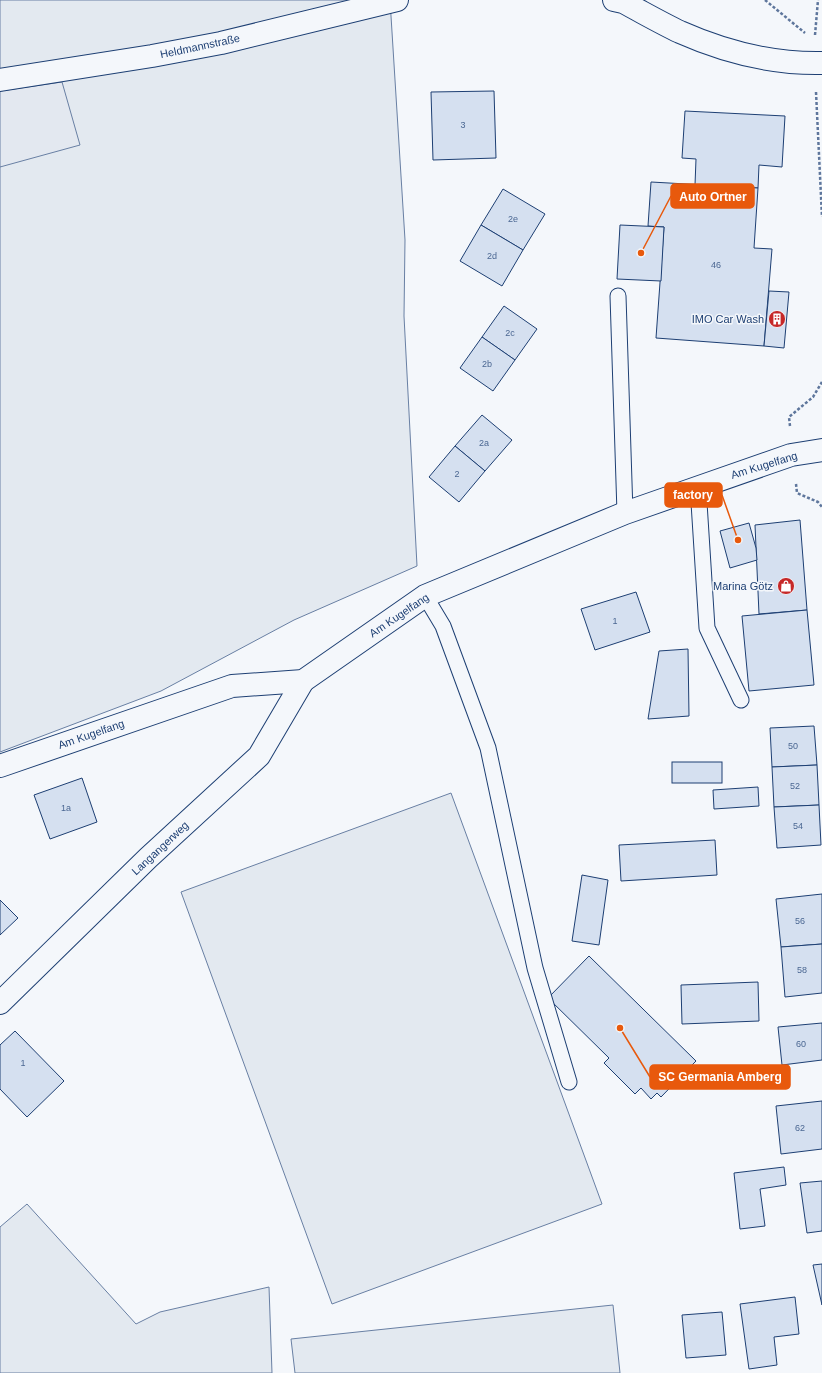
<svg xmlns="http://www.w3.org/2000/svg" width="822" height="1373" viewBox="0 0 822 1373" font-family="Helvetica,sans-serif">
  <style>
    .green { fill: #e3e9f0; stroke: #687fa3 }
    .parking { fill: #e3e8f0; stroke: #687fa3 }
    .building { fill: #d5e0f0; stroke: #1d3f73 }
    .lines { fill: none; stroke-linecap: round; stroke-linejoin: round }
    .lane-casing { stroke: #1d3f73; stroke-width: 17 }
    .street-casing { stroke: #1d3f73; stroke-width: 24 }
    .path { stroke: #5e769c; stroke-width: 2.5; stroke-dasharray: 3 2; stroke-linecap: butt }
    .lane { stroke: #f4f7fb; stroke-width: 15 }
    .street { stroke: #f4f7fb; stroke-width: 22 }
    .labels { text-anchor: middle; stroke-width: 3; stroke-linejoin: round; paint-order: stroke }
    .number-label { font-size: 9px; fill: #4b6792 }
    .street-label { font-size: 11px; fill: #1d3f73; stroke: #f4f7fb }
    .poi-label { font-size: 11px; fill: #1d3f73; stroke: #f4f7fb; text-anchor: end }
    .leader { fill: none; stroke: #e8590c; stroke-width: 1.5 }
    .callout-dot { fill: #e8590c; stroke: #f4f7fb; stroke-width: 1.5 }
    .callout { fill: #e8590c; stroke: #e8590c; stroke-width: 1.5 }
    .callout-label { font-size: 12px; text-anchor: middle; font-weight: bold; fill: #fff }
  </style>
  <rect width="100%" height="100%" fill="#f4f7fb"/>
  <!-- green -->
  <g class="green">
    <polygon points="0,0 390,0 405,240 404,316 417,566 294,620 161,691 0,752"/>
    <polygon points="451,793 602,1204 332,1304 181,892"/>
    <polygon points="27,1204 136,1324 160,1312 269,1287 272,1373 0,1373 0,1227"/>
    <polygon points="613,1305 620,1373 295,1373 291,1339"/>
  </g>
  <!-- parking -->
  <polygon class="parking" points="62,82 80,145 0,167 0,91"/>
  <!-- building -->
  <g class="building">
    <polygon points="494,91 496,158 433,160 431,92"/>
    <polygon points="685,111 785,116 782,167 759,165 758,188 695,185 696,159 682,158"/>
    <polygon points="651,182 758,188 754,248 772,249 764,346 656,338 664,227 648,226"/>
    <polygon points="503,189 545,214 523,250 481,225"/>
    <polygon points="481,225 523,250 502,286 460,261"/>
    <polygon points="620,225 664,227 661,281 617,279"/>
    <polygon points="769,291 789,292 784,348 764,346"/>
    <polygon points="504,306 537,329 515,360 482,337"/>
    <polygon points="482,337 515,360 493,391 460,368"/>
    <polygon points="482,415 512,440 485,471 455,446"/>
    <polygon points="455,446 485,471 459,502 429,477"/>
    <polygon points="800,520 807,610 759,614 755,525"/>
    <polygon points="749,523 756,548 757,560 730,568 720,531"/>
    <polygon points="636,592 650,632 595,650 581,609"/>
    <polygon points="807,610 814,685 749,691 742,616"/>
    <polygon points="688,649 689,716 648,719 659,651"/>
    <polygon points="814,726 817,765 772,767 770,728"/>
    <rect x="672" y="762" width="50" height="21"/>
    <polygon points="817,765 819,805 774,807 772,767"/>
    <polygon points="82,778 97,822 50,839 34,795"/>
    <polygon points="758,787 759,806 714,809 713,790"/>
    <polygon points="819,805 821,845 777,848 774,807"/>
    <polygon points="715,840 717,875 621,881 619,845"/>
    <polygon points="582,875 608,880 599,945 572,941"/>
    <polygon points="822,894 822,944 781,947 776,899"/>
    <polygon points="0,900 18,918 0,935"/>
    <polygon points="822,944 822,993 785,997 781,947"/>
    <polygon points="589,956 696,1061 661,1097 657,1093 651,1099 641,1088 635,1094 604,1063 609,1058 548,998"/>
    <polygon points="758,982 759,1021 682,1024 681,985"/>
    <polygon points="822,1023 822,1060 782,1065 778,1027"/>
    <polygon points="15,1031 64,1081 27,1117 0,1089 0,1045"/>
    <polygon points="822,1101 822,1149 781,1154 776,1106"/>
    <polygon points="784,1167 786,1185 760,1189 765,1226 740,1229 734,1173"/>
    <polygon points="822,1181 822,1231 807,1233 800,1183"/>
    <polygon points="822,1264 822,1305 813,1265"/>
    <polygon points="795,1297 799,1334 774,1337 777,1365 749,1369 740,1304"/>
    <polygon points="722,1312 726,1355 686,1358 682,1315"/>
  </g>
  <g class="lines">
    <!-- lane casing -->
    <g class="lane-casing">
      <g id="lane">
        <polyline points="618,296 625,513"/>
        <polyline points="698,487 707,628 741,700"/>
        <polyline points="425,596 443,626 488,748 535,968 569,1082"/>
      </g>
    </g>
    <!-- street casing -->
    <g class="street-casing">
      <g id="street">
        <path d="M 614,0 L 623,2 C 642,12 661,23 680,32 C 725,52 773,64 822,63"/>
        <polyline points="0,80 152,56 221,43 397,0"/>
        <polyline points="0,766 232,686 303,681 425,596 625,513 791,455 822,450"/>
        <polyline points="0,1003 148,858 259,756 303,681"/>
      </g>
    </g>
    <!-- path -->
    <g class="path">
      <polyline points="765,0 805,33"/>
      <polyline points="815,35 818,0"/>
      <polyline points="816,92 822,217"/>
      <polyline points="790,426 789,417 813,397 822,382"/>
      <polyline points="796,484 797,493 818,502 822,507"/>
    </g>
    <!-- lane -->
    <use href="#lane" class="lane"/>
    <!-- street -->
    <use href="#street" class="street"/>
  </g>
  <!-- icons -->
  <defs>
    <g id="building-disc" transform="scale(0.9)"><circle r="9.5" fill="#c62828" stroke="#f4f7fb"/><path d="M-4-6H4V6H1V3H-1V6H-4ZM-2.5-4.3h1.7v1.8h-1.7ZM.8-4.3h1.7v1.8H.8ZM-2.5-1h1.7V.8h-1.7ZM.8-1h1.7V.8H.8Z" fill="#fff"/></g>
    <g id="shop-disc" transform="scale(0.9)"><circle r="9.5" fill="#c62828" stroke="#f4f7fb"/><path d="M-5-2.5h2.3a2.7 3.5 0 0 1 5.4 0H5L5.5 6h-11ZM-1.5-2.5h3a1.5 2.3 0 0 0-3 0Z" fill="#fff"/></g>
  </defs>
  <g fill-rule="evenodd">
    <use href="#building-disc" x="777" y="319"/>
    <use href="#shop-disc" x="786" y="586"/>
  </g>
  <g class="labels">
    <!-- number labels -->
    <g class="number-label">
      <text x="463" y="128">3</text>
      <text x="513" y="222">2e</text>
      <text x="492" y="259">2d</text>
      <text x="716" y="268">46</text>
      <text x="510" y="336">2c</text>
      <text x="487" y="367">2b</text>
      <text x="484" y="446">2a</text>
      <text x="457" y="477">2</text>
      <text x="615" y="624">1</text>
      <text x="793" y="749">50</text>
      <text x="795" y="789">52</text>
      <text x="66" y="811">1a</text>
      <text x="798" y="829">54</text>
      <text x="800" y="924">56</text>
      <text x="802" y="973">58</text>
      <text x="801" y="1047">60</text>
      <text x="23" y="1066">1</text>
      <text x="800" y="1131">62</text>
    </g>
    <!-- street labels -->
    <g class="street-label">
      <text transform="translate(200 46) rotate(-12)" y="4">Heldmannstraße</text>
      <text transform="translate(764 465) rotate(-17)" y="4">Am Kugelfang</text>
      <text transform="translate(399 615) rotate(-34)" y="4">Am Kugelfang</text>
      <text transform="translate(91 734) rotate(-19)" y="4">Am Kugelfang</text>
      <text transform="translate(160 848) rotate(-43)" y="4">Langangerweg</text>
    </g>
    <!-- poi labels -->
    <g class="poi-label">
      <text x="764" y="323">IMO Car Wash</text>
      <text x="773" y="590">Marina Götz</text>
    </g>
  </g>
  <!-- callouts -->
  <path class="leader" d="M641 253L671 196M738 540L722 495M620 1028L650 1077"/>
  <g class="callout-dot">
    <circle cx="641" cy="253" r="4"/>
    <circle cx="738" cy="540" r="4"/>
    <circle cx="620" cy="1028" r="4"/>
  </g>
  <g class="callout">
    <rect x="671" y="184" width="83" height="24" rx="4"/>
    <rect x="665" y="483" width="57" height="24" rx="4"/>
    <rect x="650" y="1065" width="140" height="24" rx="4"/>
  </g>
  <g class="callout-label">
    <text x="713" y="201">Auto Ortner</text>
    <text x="693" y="499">factory</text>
    <text x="720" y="1081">SC Germania Amberg</text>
  </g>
</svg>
